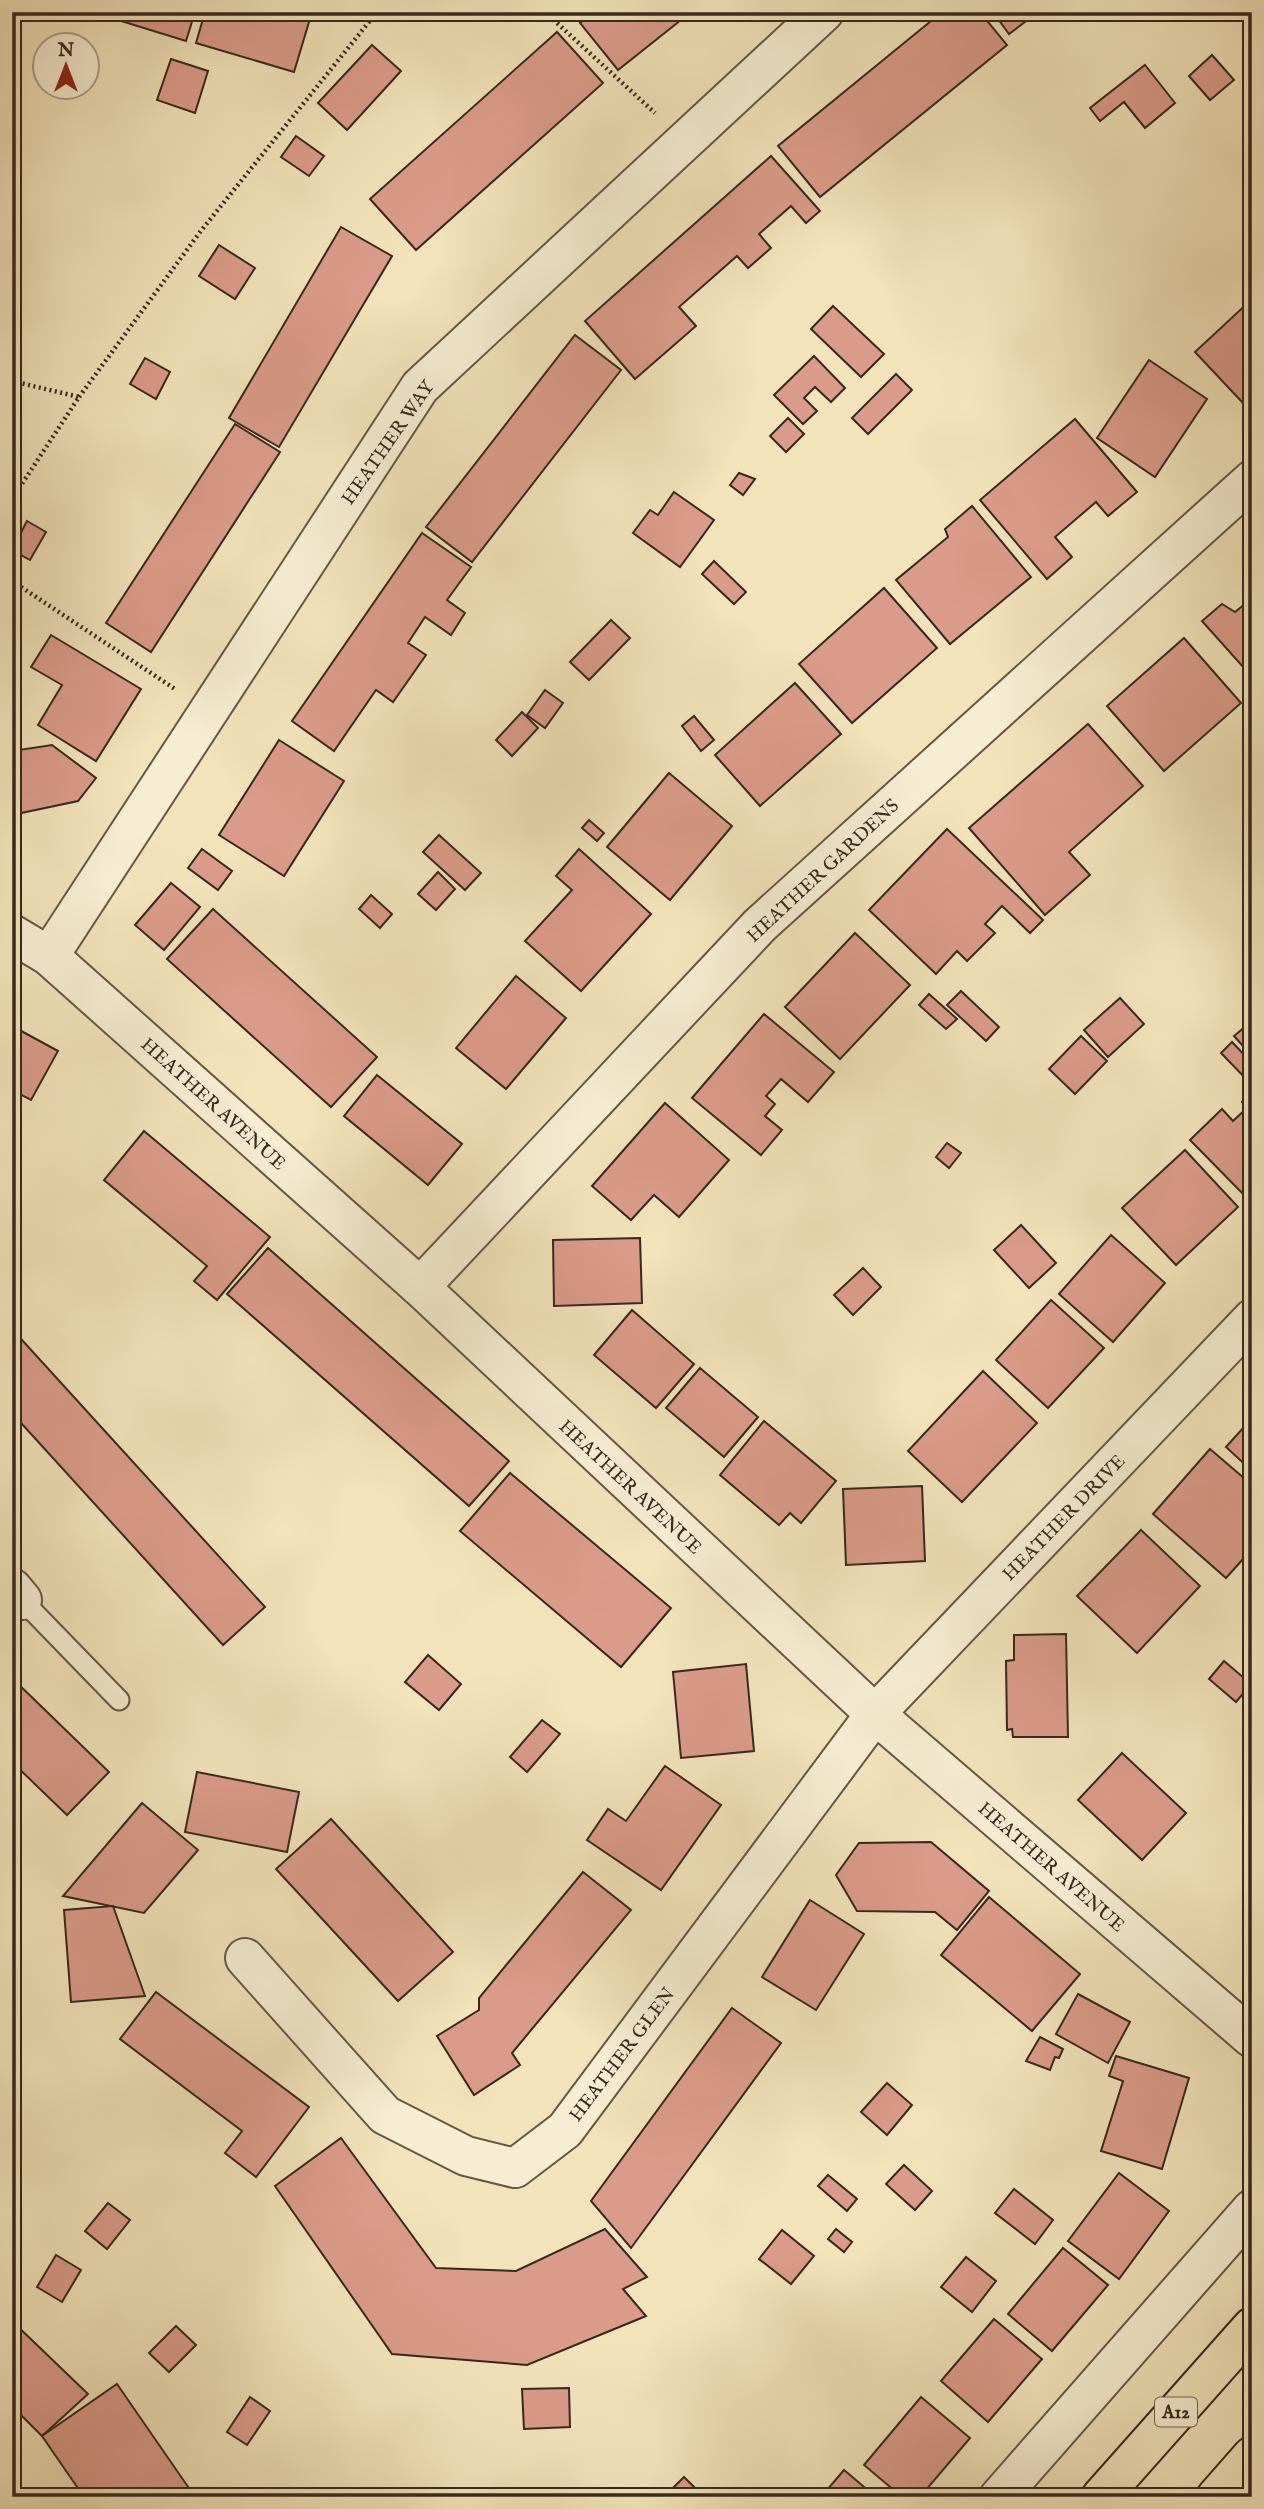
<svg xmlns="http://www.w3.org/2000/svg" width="1264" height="2509" viewBox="0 0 1264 2509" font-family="'IM FELL English',serif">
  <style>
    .building { fill: #db9b8a; stroke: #382720; stroke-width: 2 }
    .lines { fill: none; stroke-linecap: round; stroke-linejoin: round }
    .service-casing { stroke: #665647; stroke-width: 23 }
    .minor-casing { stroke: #665647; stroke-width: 42 }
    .trunk-casing { stroke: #382720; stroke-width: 42 }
    .path { stroke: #382720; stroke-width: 4.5; stroke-dasharray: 2 3.5; stroke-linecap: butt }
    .service { stroke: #f7edd3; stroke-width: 19 }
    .minor { stroke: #f7edd3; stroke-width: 38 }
    .trunk { stroke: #f2e3bb; stroke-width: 38 }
    .labels { text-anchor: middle; stroke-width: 7; stroke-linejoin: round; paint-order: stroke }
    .shield { fill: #f7edd3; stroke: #716256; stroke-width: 2 }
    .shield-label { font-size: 18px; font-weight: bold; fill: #382720 }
    .street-label { font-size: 19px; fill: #382720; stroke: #f7edd3 }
  </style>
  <rect width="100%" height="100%" fill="#f2e3bb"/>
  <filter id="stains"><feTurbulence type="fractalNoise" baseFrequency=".00286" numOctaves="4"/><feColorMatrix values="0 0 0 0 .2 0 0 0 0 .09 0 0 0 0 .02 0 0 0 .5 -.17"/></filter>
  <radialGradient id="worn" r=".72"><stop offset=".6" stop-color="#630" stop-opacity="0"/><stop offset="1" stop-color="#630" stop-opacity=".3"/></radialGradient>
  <!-- building -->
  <g class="building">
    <polygon points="92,12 195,12 186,41"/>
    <polygon points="205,12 312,12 294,72 196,43"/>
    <polygon points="593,12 691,12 618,70 580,23"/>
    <polygon points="942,12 980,12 1007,45 820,197 778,146"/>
    <polygon points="993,12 1038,12 1009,34"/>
    <polygon points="557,32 603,83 416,250 370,199"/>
    <polygon points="372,45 401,71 347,130 318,103"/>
    <polygon points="1212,55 1234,80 1210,100 1189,76"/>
    <polygon points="171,59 208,71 195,113 157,100"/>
    <polygon points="1145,65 1175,103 1145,128 1124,102 1100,121 1090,108"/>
    <polygon points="296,136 324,156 309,176 281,157"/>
    <polygon points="771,156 820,211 806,223 791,206 759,234 771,248 748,268 737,256 679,307 696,326 635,379 585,321"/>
    <polygon points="341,227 392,256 279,447 229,418"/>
    <polygon points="219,245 255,268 235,299 199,276"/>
    <polygon points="1252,299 1252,395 1243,403 1195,352"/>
    <polygon points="833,306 884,354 861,377 811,329"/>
    <polygon points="575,335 621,370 472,562 426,527"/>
    <polygon points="814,356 845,388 831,402 815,387 804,398 817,411 803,424 774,395"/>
    <polygon points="145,358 170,372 156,399 130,384"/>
    <polygon points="1149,360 1207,399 1155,477 1097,438"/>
    <polygon points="896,374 912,390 868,434 852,418"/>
    <polygon points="788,418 804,434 786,452 770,436"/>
    <polygon points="1075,419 1137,492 1108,516 1096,502 1055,537 1072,557 1047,579 980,500"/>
    <polygon points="235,424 280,452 151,652 106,623"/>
    <polygon points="739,473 755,479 743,495 730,485"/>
    <polygon points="674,492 714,520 680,567 633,533 650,510 658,515"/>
    <polygon points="972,506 1031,577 950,644 896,580 948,537 945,529"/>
    <polygon points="27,521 46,532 30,560 12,550"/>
    <polygon points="422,533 471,567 447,600 465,613 451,635 425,617 408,643 426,655 393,702 376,690 334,751 292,721"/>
    <polygon points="714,561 746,592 734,604 702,574"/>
    <polygon points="884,588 937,648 852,723 799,664"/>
    <polygon points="1252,598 1252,677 1202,621 1222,604 1235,612"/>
    <polygon points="611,620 630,638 589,680 570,662"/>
    <polygon points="51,635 141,689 96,761 38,725 62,685 31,667"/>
    <polygon points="1184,638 1241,703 1164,771 1107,706"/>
    <polygon points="795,683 841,734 760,806 715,755"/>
    <polygon points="545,690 563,703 545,728 527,715"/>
    <polygon points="522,712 538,728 512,756 496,740"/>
    <polygon points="694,716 714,740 701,751 682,726"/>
    <polygon points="1088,724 1143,786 1069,852 1090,875 1045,915 969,828"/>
    <polygon points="279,740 344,781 284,876 219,835"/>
    <polygon points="52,745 96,778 78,801 12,815 12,751"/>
    <polygon points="669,773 732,826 670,900 607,847"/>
    <polygon points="589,820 604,833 597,841 582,828"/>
    <polygon points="947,829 1043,920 1030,933 1002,906 985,924 995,933 967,961 957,951 936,974 869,910"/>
    <polygon points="439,835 481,873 465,890 423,852"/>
    <polygon points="202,849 232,871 218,890 188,868"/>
    <polygon points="579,849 651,914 581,991 525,941 572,890 556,876"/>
    <polygon points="438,872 455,889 436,910 418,894"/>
    <polygon points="171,883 200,907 164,950 135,925"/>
    <polygon points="371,895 392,914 380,928 359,909"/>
    <polygon points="213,909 377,1057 331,1107 167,959"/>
    <polygon points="855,933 910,985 840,1059 785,1007"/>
    <polygon points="516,976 566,1018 506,1089 456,1048"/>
    <polygon points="961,991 999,1027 986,1041 947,1005"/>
    <polygon points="929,994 957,1019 946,1029 919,1005"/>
    <polygon points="1120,998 1144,1024 1108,1057 1084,1030"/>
    <polygon points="764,1014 834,1072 808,1102 781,1079 766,1096 775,1104 765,1116 782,1130 761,1155 692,1098"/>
    <polygon points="12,1026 58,1051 31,1100 12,1090"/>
    <polygon points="1246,1026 1252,1033 1252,1056 1234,1036"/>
    <polygon points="1081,1036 1107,1061 1075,1094 1049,1069"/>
    <polygon points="1232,1042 1252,1063 1250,1083 1221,1053"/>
    <polygon points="377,1075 462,1144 428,1185 344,1116"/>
    <polygon points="1252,1092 1252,1201 1251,1202 1190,1140 1222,1109 1233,1121 1247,1108 1242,1102"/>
    <polygon points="665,1103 729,1160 679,1217 654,1195 631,1220 592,1186"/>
    <polygon points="144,1131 270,1237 217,1300 194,1281 207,1266 104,1180"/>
    <polygon points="947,1143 961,1153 949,1168 936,1157"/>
    <polygon points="1185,1150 1238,1207 1176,1265 1122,1208"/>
    <polygon points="1021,1225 1056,1263 1029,1288 994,1250"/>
    <polygon points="1111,1235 1165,1283 1113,1342 1059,1294"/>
    <polygon points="640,1238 642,1303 554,1306 553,1240"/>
    <polygon points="268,1248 509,1461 469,1506 227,1294"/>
    <polygon points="863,1268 881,1287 853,1315 834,1295"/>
    <polygon points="1051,1300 1104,1348 1048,1408 996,1360"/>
    <polygon points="632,1310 694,1364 656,1408 594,1355"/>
    <polygon points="12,1329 265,1607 223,1645 12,1413"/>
    <polygon points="700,1368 758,1417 724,1457 666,1408"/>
    <polygon points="983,1371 1037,1423 962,1502 908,1451"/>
    <polygon points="1252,1418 1252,1471 1226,1447"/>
    <polygon points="764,1421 836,1481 801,1523 790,1513 779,1525 720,1475"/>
    <polygon points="1210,1449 1252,1485 1252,1549 1226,1578 1153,1514"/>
    <polygon points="510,1473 671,1608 621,1667 460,1531"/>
    <polygon points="922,1486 925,1561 846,1565 843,1489"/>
    <polygon points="1141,1530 1200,1586 1137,1653 1077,1596"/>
    <polygon points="1066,1634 1068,1737 1013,1737 1012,1729 1007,1730 1006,1661 1014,1660 1014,1635"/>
    <polygon points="428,1655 461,1684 439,1710 405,1682"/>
    <polygon points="1224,1661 1251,1684 1236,1702 1209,1679"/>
    <polygon points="746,1664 754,1751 681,1758 673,1672"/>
    <polygon points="12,1678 109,1772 67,1815 12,1762"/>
    <polygon points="542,1720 560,1734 527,1772 510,1757"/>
    <polygon points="1122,1753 1186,1813 1142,1860 1078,1800"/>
    <polygon points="665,1766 721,1805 661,1890 587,1840 608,1809 626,1821"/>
    <polygon points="197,1772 299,1792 287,1852 185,1832"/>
    <polygon points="142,1803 198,1850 144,1913 63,1896"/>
    <polygon points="331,1819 453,1952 398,2001 276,1869"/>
    <polygon points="931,1842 989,1891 957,1930 935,1912 857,1911 836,1875 859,1843"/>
    <polygon points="583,1872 631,1910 512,2053 520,2065 474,2095 437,2036 479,2010 479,1998"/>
    <polygon points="989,1897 1080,1974 1032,2031 941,1955"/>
    <polygon points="810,1900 864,1934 816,2010 762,1977"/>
    <polygon points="113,1906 145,1996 71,2002 64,1910"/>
    <polygon points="156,1992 309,2107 256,2177 225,2153 242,2131 120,2039"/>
    <polygon points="1078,1994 1130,2022 1108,2063 1056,2034"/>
    <polygon points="732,2008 781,2043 631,2248 591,2201"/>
    <polygon points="1040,2037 1063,2049 1059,2058 1055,2057 1050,2070 1026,2061"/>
    <polygon points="1116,2056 1189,2078 1162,2169 1101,2151 1123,2081 1109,2076"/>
    <polygon points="887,2083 912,2105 887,2135 861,2112"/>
    <polygon points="341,2138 436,2268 516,2271 605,2229 647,2277 623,2289 646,2316 527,2365 392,2354 275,2186"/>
    <polygon points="904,2165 932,2191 915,2210 886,2184"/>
    <polygon points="1119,2173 1169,2211 1119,2279 1068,2241"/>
    <polygon points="828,2175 857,2199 847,2211 818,2186"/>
    <polygon points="1014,2189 1053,2220 1035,2244 995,2213"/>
    <polygon points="108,2203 130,2220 107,2249 85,2231"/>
    <polygon points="836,2229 852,2242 844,2252 828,2239"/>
    <polygon points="782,2230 814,2256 791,2284 759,2259"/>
    <polygon points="1063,2248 1108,2285 1052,2351 1008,2314"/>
    <polygon points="56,2255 81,2270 62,2302 37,2287"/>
    <polygon points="966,2257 996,2281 972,2312 941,2287"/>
    <polygon points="994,2319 1042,2359 988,2422 941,2381"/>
    <polygon points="12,2321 88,2394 42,2436 12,2406"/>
    <polygon points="176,2326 196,2345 169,2372 149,2353"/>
    <polygon points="117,2384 193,2494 193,2497 84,2497 42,2436"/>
    <polygon points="569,2388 570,2427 524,2429 522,2389"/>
    <polygon points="250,2397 270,2411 247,2445 227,2432"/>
    <polygon points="921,2397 970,2438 920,2497 902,2497 864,2465"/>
    <polygon points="844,2470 876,2497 821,2497"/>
    <polygon points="684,2477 701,2494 699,2497 667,2497 666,2495"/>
  </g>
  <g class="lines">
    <!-- service casing -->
    <g class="service-casing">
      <polyline id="service" points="22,1600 119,1700"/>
    </g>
    <!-- minor casing -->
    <g class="minor-casing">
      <g id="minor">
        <polyline points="12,934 49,956 420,1287 875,1714 1252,2038"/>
        <polyline points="49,956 420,387 824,12"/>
        <polyline points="420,1287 760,925 1252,480"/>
        <polyline points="12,1588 22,1600"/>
        <polyline points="245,1958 385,2115 466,2156 515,2168 565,2130 875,1714 1252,1319"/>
        <polyline points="999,2497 1252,2209"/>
      </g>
    </g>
    <!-- trunk casing -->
    <g class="trunk-casing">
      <g id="trunk">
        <polyline points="1101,2497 1252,2327"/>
        <polyline points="1216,2497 1252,2456"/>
      </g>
    </g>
    <!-- path -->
    <g class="path">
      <polyline points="545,12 655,113"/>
      <polyline points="12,381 79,397 12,499"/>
      <polyline points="79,397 200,232 377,12"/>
      <polyline points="12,581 175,689"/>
    </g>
    <!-- service -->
    <use href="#service" class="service"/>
    <!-- minor -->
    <use href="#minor" class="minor"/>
    <!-- trunk -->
    <use href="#trunk" class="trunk"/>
  </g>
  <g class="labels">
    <!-- shield labels -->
    <rect class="shield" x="1155" y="2397.5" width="42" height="29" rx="5"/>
    <g class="shield-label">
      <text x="1176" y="2418">A12</text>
    </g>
    <!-- street labels -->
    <g class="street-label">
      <text transform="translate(387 442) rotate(-55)" y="7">HEATHER WAY</text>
      <text transform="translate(822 870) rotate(-43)" y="7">HEATHER GARDENS</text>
      <text transform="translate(214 1103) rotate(42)" y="7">HEATHER AVENUE</text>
      <text transform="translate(631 1486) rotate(43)" y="7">HEATHER AVENUE</text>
      <text transform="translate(1063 1517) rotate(-46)" y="7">HEATHER DRIVE</text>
      <text transform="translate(1052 1866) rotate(41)" y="7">HEATHER AVENUE</text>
      <text transform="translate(621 2054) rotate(-53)" y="7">HEATHER GLEN</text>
    </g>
  </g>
  <!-- margin -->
  <rect width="1264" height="2509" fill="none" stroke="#f2e3bb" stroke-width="42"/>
  <rect x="14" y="14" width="1236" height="2481" fill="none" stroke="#382720" stroke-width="3.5"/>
  <rect x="21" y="21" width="1222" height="2467" fill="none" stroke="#382720" stroke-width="2"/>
  <!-- north arrow -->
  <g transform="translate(66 66)"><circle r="33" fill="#f7edd3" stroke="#ab9e8b" stroke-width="2"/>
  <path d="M0-5L12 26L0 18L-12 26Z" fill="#8f2418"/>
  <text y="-10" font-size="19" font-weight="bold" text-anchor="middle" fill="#382720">N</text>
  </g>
  <rect width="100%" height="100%" filter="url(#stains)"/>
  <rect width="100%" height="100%" fill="url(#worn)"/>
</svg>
